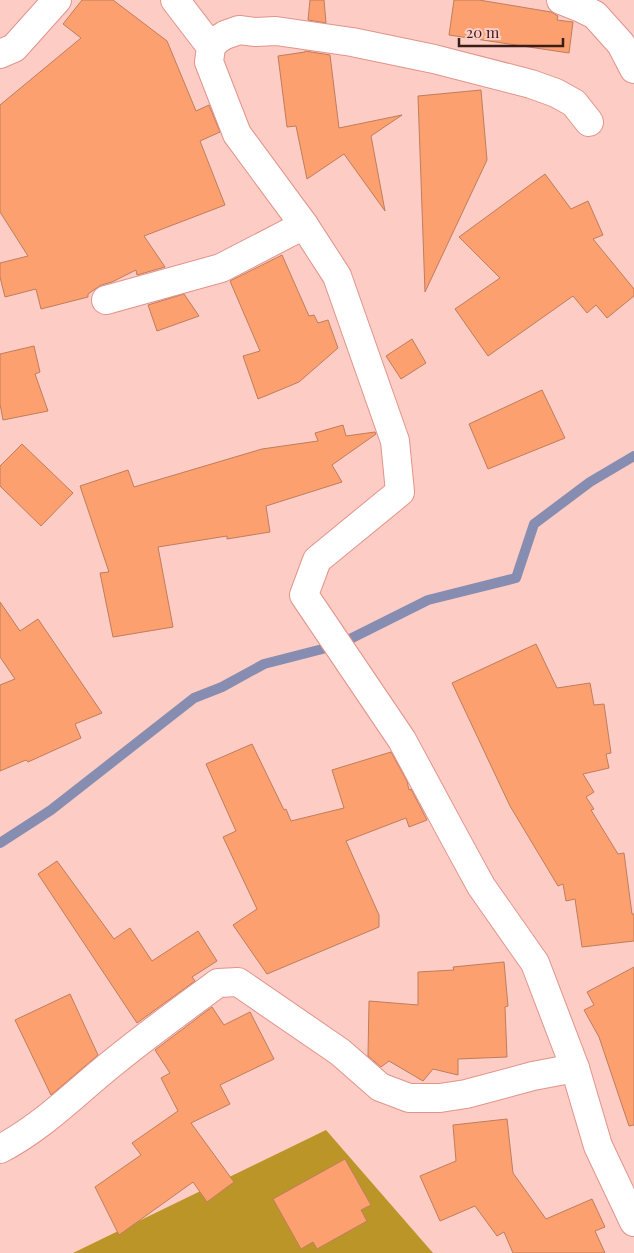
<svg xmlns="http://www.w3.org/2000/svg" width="634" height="1253" viewBox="0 0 634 1253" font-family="'Playfair Display',serif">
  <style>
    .forest { fill: #bc9528 }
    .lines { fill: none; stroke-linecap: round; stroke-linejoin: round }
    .stream { stroke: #878db0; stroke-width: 10 }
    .building { fill: #fda070; stroke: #bf7d5b }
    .street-casing { stroke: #e1948a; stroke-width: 30 }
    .street { stroke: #fff; stroke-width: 28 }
  </style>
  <rect width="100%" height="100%" fill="#fdccc5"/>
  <!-- forest -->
  <polygon class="forest" points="326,1130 433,1253 73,1253"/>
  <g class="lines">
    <!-- stream -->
    <polyline class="stream" points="0,843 51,810 194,698 222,687 264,664 338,645 428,600 516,578 534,524 590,482 634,456"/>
  </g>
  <!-- building -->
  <g class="building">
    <polygon points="82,0 113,0 167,41 196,111 209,105 220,132 200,141 225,205 144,236 165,267 137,275 136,270 112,282 101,285 88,294 88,297 41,309 36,289 5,297 0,277 0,263 28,256 0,212 0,105 81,38 63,24"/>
    <polygon points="310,0 324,0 326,23 308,20"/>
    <polygon points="454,0 479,0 551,12 558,16 557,20 573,22 569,53 449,35"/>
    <polygon points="305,51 330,55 339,128 402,115 371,136 385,211 344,154 307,179 296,126 287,127 278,56 305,52"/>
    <polygon points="481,90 487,160 425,292 418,96"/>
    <polygon points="545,174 571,209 588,201 603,235 593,239 634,289 634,296 607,318 596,305 587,313 573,296 488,356 455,309 500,278 459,237"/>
    <polygon points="282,255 309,316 314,315 318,323 328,320 338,348 299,382 258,399 243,356 260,351 230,281"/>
    <polygon points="184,294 199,316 157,331 148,305"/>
    <polygon points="412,339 426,363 401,379 386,356"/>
    <polygon points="34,346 40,372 35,374 48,411 3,420 0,404 0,354"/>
    <polygon points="542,390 565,438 488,469 469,424"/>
    <polygon points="343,425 346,436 375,432 376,434 332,465 342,482 266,506 270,532 227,539 227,536 158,547 173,627 113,637 100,573 109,572 80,486 128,470 134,487 262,449 318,441 315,433"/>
    <polygon points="22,444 73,493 41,526 0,486 0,466"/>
    <polygon points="0,602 20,631 38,619 102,713 75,724 81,738 28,762 26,760 0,771 0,685 15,679 0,657"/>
    <polygon points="536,644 557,688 590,683 594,705 604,704 611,753 606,754 609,768 583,774 594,792 586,797 594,809 591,810 618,854 624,853 632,914 634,914 634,941 582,947 575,899 566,901 563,884 558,886 510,806 452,683"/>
    <polygon points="252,744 284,810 286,809 291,821 344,808 332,770 391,752 407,781 409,790 411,789 427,820 409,827 406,818 346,841 379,915 379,927 267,974 233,925 257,909 223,837 236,831 206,764"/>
    <polygon points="57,861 114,939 130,928 152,961 198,931 217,961 192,977 195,981 137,1023 38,874"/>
    <polygon points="504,962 508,1006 505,1007 507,1057 458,1059 458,1075 433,1069 423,1081 389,1061 381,1067 368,1056 369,1001 418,1005 418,972 454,970 453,967"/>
    <polygon points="634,967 634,1125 629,1126 599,1037 584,1010 594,1005 587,992"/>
    <polygon points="70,994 98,1055 51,1095 15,1020"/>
    <polygon points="212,1007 224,1025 250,1012 274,1059 220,1085 230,1104 191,1123 234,1182 207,1202 193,1182 119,1235 95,1187 141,1155 132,1143 178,1111 161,1078 170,1073 155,1050"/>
    <polygon points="507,1119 513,1173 546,1219 592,1199 605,1227 595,1231 605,1253 513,1253 504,1232 497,1236 475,1206 440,1221 420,1176 456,1161 453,1125"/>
    <polygon points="345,1159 371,1205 361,1210 367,1221 317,1249 313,1242 301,1249 273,1199"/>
  </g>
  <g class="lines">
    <!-- street casing -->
    <g class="street-casing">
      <g id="street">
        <polyline points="175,0 211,47"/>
        <polyline points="561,0 581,8 595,15 621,44 634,69"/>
        <polyline points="0,54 14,48 57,0"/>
        <polyline points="589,122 574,103 556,93 531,84 434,59 352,42 276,31 256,32 239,30 225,35 217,40 211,47 209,62 237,134 304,225 337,276 395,441 400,492 317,560 304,595 402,740 457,842 481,886 535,963 575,1068 598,1146 634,1222"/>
        <polyline points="106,300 221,268 304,225"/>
        <path d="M 0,1149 C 43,1127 77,1091 115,1061 C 148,1034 183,1009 218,983 L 238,982 L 340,1052 L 380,1087 L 409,1098 L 440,1098 L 466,1094 L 533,1076 L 575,1068"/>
      </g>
    </g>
    <!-- street -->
    <use href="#street" class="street"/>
  </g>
  <!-- scale -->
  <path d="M459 38v8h104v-8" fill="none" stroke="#3a1c19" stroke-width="2.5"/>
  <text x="466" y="38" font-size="15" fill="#3a1c19" stroke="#fdccc5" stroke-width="4" paint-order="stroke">20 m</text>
</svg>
